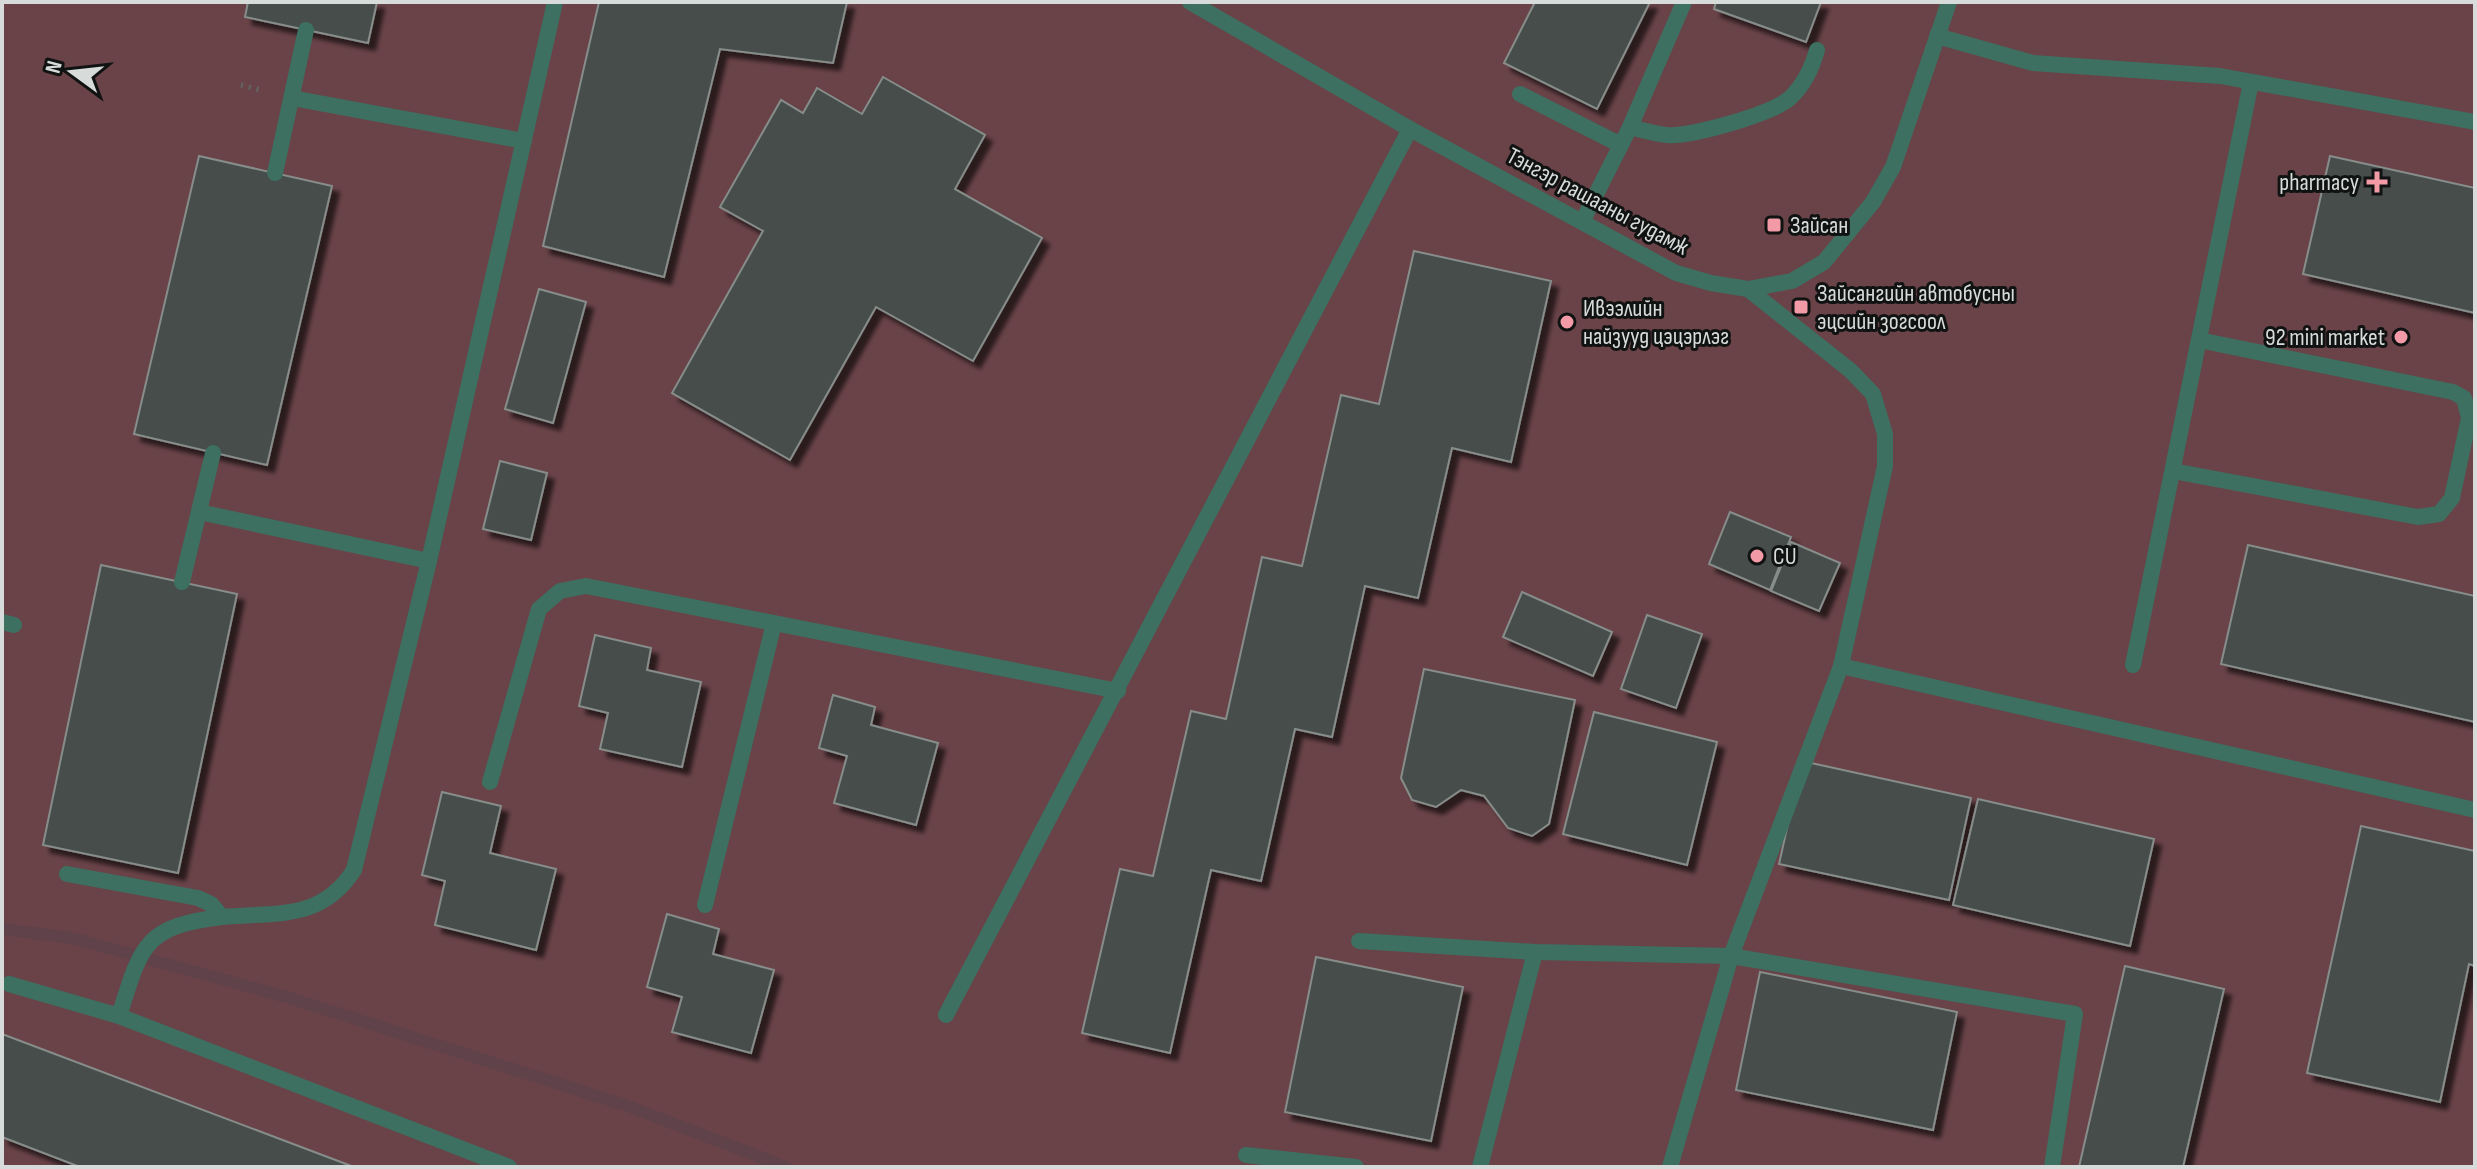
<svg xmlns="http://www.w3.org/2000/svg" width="2477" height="1169" viewBox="0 0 2477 1169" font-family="'Sofia Sans Condensed',sans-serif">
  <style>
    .green { fill: #694348 }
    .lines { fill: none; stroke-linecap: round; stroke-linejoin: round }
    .stream { stroke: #60424a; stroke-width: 12 }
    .building { fill: #474d4b; stroke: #868d8a; stroke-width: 2; filter: url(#shadow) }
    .path { stroke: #616664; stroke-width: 5; stroke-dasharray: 2 6; stroke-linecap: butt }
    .service { stroke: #3d7061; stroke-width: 16 }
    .minor { stroke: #3d7061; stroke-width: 16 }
    .poi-dot { fill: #f39aa7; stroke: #101312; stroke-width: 3 }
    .labels { text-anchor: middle; stroke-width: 6; stroke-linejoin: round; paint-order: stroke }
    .poi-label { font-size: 24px; fill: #d7dbd9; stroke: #101312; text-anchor: start }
    .street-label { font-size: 24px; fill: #d7dbd9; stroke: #101312 }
  </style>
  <defs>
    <filter id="shadow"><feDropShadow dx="7" dy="7" stdDeviation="2" flood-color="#0009"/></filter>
  </defs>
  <rect width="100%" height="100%" fill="#252b29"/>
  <!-- green -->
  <rect class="green" x="2" y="2" width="2473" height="1165"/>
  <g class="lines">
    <!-- stream -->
    <polyline class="stream" points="2,929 72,938 290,998 625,1105 786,1167"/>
  </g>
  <!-- building -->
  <g class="building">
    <polygon points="248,2 377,2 368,43 245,17"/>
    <polygon points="599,2 847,2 833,63 720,49 664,277 543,246"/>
    <polygon points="1535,2 1650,2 1597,109 1504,63"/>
    <polygon points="1716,2 1821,2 1806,42 1714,9"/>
    <polygon points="883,77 985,135 955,189 1042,238 973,361 876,307 790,460 672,393 763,231 720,207 781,100 803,113 817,88 862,114"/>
    <polygon points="199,156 332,186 267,465 134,434"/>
    <polygon points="2330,156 2475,188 2475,313 2303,274"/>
    <polygon points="1414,251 1551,281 1511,462 1452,448 1418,598 1365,586 1332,737 1295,729 1261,881 1211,870 1170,1053 1082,1033 1120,869 1153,876 1191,711 1226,719 1262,557 1302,566 1341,395 1379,404"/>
    <polygon points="539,289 586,302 553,423 505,409"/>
    <polygon points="500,461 547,473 531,540 483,529"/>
    <polygon points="1730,512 1791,537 1770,590 1709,564"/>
    <polygon points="1791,542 1840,563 1819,611 1771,591"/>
    <polygon points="2248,545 2475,596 2475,722 2221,664"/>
    <polygon points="101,565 237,594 178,873 43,845"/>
    <polygon points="1522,592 1612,632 1593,676 1503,637"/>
    <polygon points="1647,615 1702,634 1676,708 1621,689"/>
    <polygon points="595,635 651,648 647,670 701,682 682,767 600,749 608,713 579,706"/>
    <polygon points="1424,669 1575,700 1549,824 1532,836 1508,828 1484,796 1461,790 1436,807 1412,800 1401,778"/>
    <polygon points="833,695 875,707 871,725 938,743 916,825 834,803 847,756 819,748"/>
    <polygon points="1594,712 1717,742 1687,865 1563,834"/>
    <polygon points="1802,761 1971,798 1949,900 1779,864"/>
    <polygon points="442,792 501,806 490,853 556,869 536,950 435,925 445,881 422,875"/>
    <polygon points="1978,799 2154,839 2130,946 1953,905"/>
    <polygon points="2361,826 2475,851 2475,966 2469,964 2440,1102 2307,1073"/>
    <polygon points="667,914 719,929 713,954 774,970 751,1053 672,1032 682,997 647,987"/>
    <polygon points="1316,957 1463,987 1431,1141 1285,1112"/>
    <polygon points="2125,966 2224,989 2183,1167 2079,1167"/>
    <polygon points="1760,972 1957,1012 1933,1130 1736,1090"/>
    <polygon points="2,1034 354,1167 80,1167 2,1137"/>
  </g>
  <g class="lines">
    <!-- path -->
    <polyline class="path" points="241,85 264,91"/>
    <!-- service -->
    <g class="service">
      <polyline points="1937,36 2033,63 2220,76 2475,122"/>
      <polyline points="1520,94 1621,145"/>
      <path d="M 1630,127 C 1642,130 1655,134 1667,135 C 1691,137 1772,114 1790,98 C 1805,84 1812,68 1817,50"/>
      <polyline points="2173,471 2418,517 2439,514 2452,498 2469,418 2464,398 2453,392 2199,340"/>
      <polyline points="2133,665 2251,82"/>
      <polyline points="1359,941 1535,952 1731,956 2075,1014 2052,1167"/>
      <polyline points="946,1015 1410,129"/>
      <polyline points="1246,1155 1356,1167"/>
      <polyline points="1480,1167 1535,952"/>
      <polyline points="1670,1167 1731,956 1841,666"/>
    </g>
    <!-- minor -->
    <g class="minor">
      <polyline points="1190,2 1410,129 1676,273 1711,283 1748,289 1792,281 1824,262 1873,202 1893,167 1949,2"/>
      <polyline points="292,98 524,141"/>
      <polyline points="275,173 306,30"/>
      <polyline points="1583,220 1630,127 1684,2"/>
      <polyline points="1748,289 1851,371 1873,394 1885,434 1885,466 1841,666 2475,810"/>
      <polyline points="199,512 429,561"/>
      <polyline points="182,582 213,453"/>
      <polyline points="2,622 14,625"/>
      <polyline points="490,782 539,609 560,591 586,586 774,623"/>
      <path d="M 67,874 L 198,898 L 211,904 L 222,917 C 277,912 321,921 354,870 L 429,561 L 555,2"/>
      <polyline points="705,905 774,623 1118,691"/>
      <polyline points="9,984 119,1016 509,1167"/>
      <path d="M 119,1016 C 141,947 143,926 222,917"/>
    </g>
  </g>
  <!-- markers -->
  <g class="poi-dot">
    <path d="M2373 170h8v8h8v8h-8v8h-8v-8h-8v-8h8z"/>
    <rect x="1766" y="217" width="16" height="16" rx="4"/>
    <rect x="1793" y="299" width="16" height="16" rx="4"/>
    <circle cx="1567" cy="322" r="8"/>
    <circle cx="2401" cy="337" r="8"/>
    <circle cx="1757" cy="556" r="8"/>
  </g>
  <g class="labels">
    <!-- poi labels -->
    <g class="poi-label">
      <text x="2359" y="190" text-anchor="end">pharmacy</text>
      <text x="1790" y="233">Зайсан</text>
      <text x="1817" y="301">Зайсангийн автобусны<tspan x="1817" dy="28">эцсийн зогсоол</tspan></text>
      <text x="1583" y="316">Ивээлийн<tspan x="1583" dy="28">найзууд цэцэрлэг</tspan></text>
      <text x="2385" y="345" text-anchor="end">92 mini market</text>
      <text x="1773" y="564">CU</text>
    </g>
    <!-- street labels -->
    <g class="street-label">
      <text transform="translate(1598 201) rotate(28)" y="8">Тэнгэр рашааны гудамж</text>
    </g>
  </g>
  <!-- border -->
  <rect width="2477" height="1169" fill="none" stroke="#d7dbd9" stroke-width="8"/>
  <!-- north arrow -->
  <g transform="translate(72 72) rotate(285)" stroke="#101312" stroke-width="6" paint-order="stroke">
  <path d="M0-6L14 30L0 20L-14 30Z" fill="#d7dbd9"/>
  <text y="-12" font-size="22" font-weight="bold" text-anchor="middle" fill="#d7dbd9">N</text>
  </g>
</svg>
